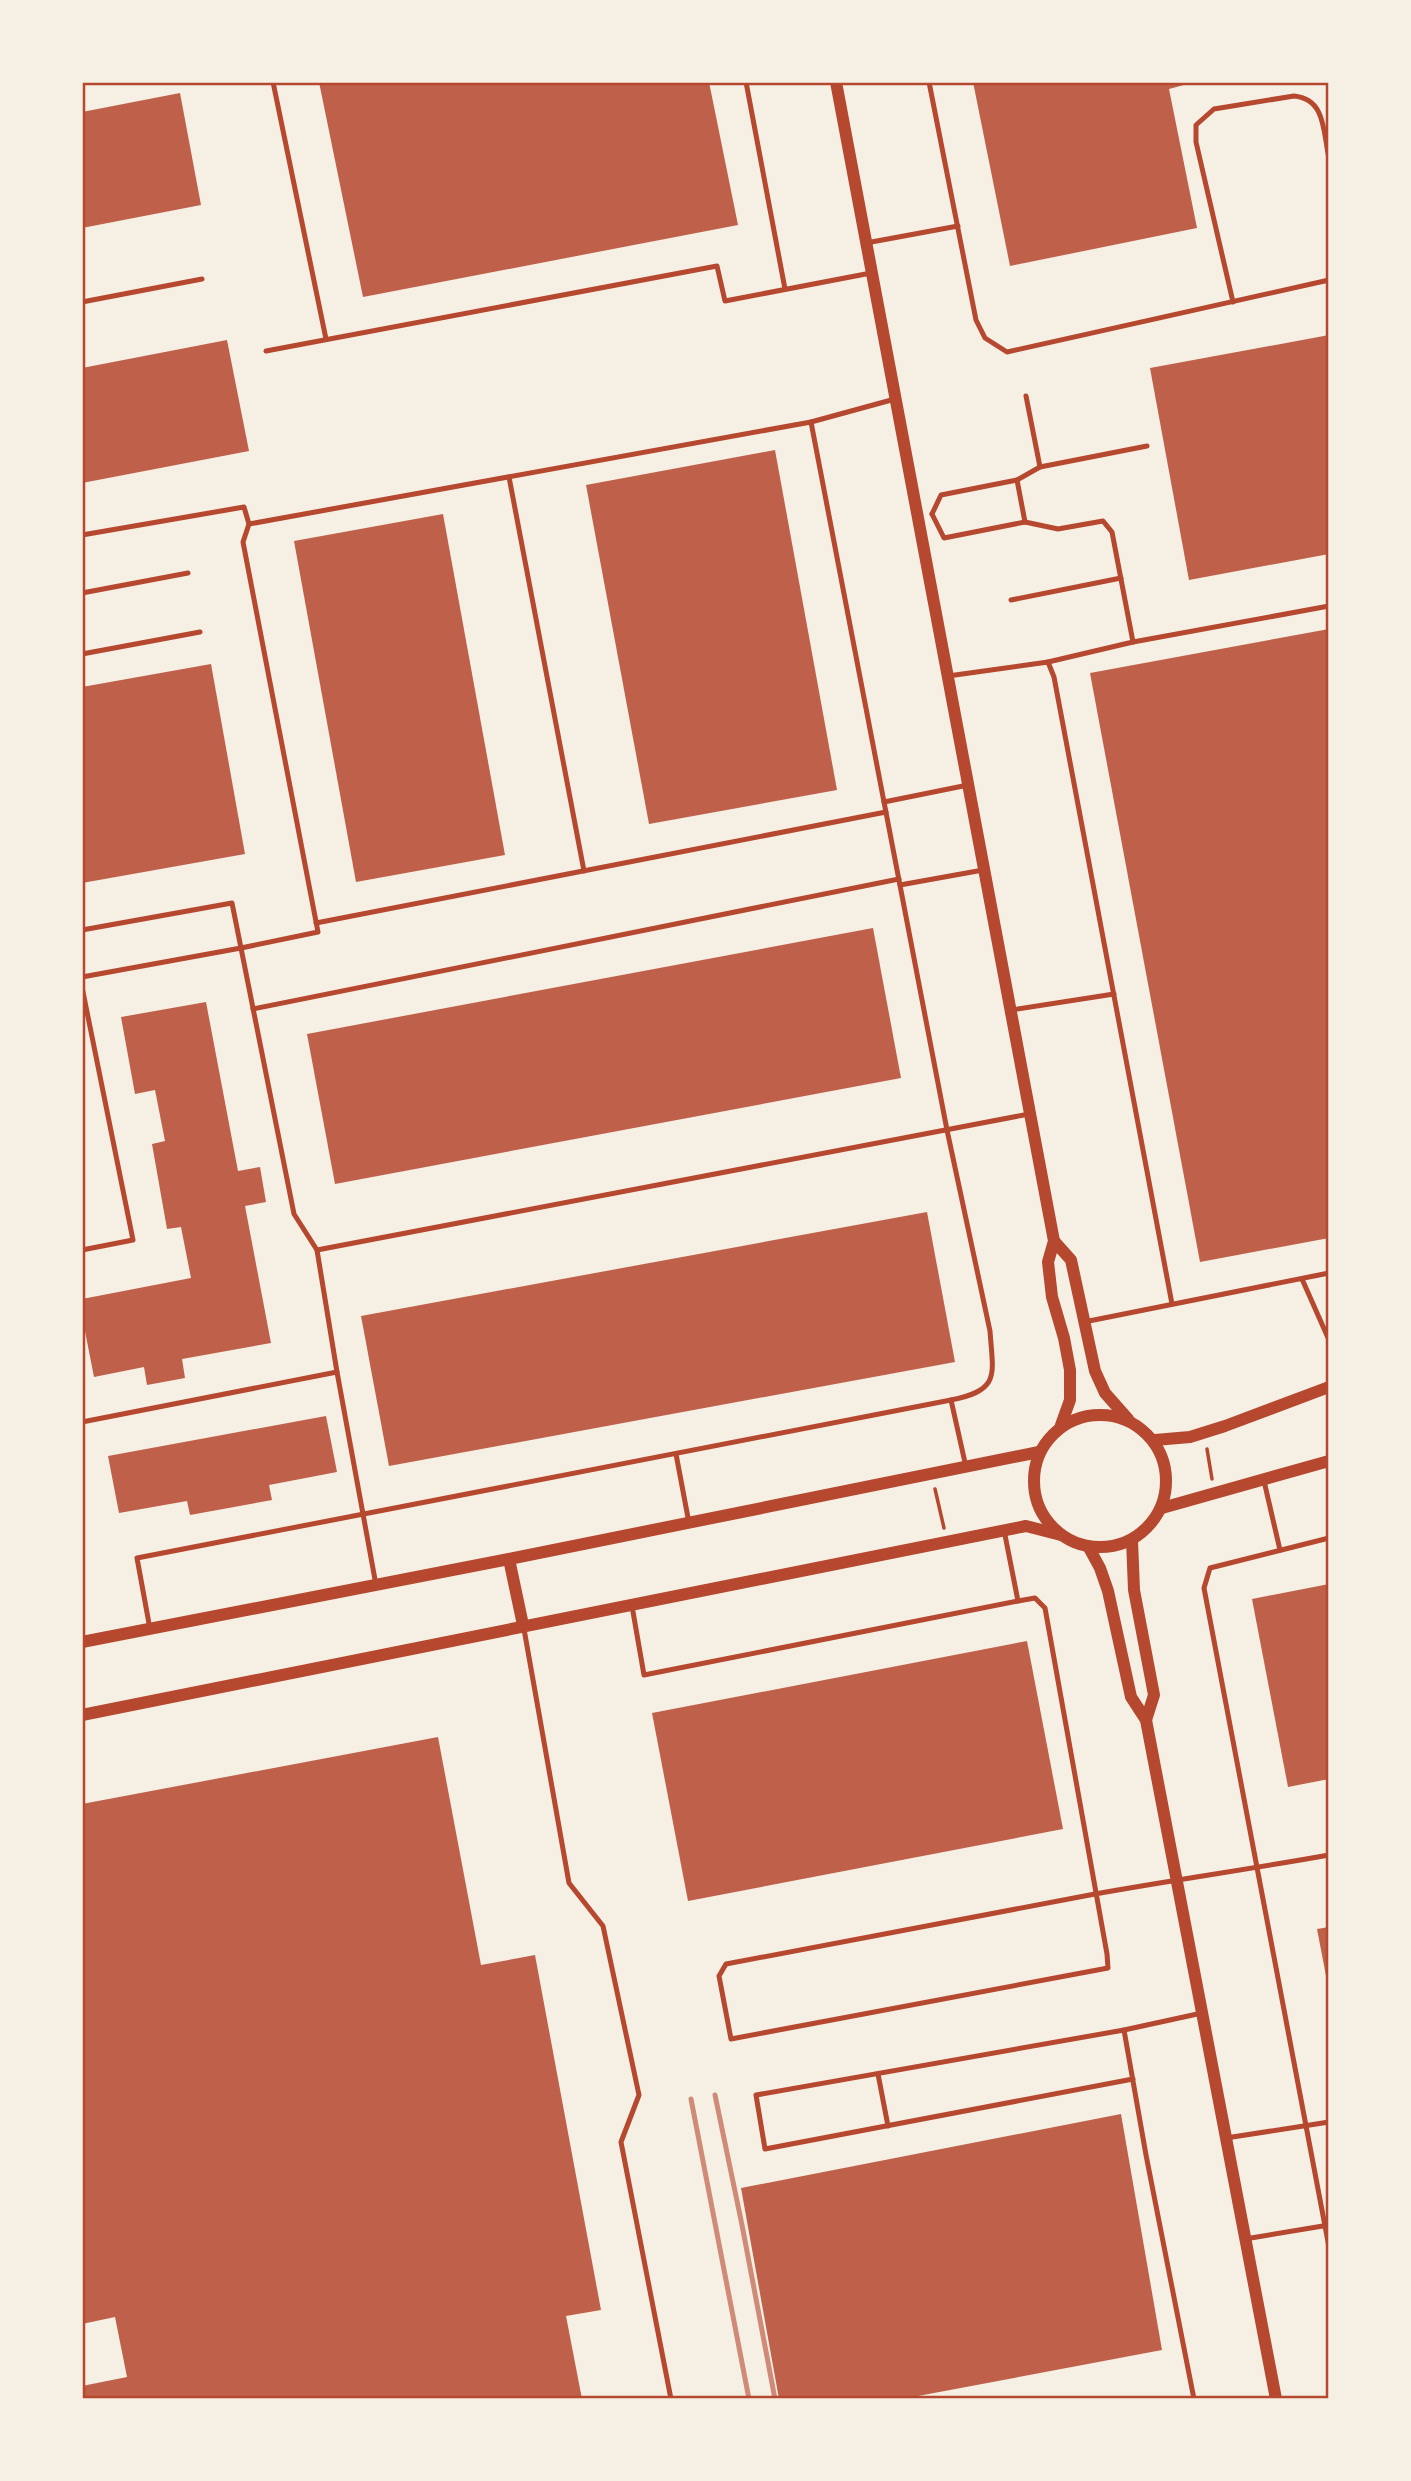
<svg xmlns="http://www.w3.org/2000/svg" width="1411" height="2481" viewBox="0 0 1411 2481" font-family="Signika,sans-serif">
  <style>
    .building { fill: #bf614a }
    .lines { fill: none; stroke-linecap: round; stroke-linejoin: round }
    .path { stroke: #b5482f; stroke-width: 3.5 }
    .service { stroke: #b5482f; stroke-width: 5 }
    .tertiary { stroke: #b5482f; stroke-width: 12 }
    .rail { stroke: #cf8b77; stroke-width: 5 }
    .neatline { fill: none; stroke: #b5482f; stroke-width: 2.5 }
  </style>
  <rect width="100%" height="100%" fill="#f6efe4"/>
  <!-- building -->
  <g class="building">
    <polygon points="319,82 709,82 738,225 363,297"/>
    <polygon points="973,82 1195,82 1169,89 1197,228 1010,266"/>
    <polygon points="180,93 201,205 82,228 82,112"/>
    <polygon points="1329,335 1329,554 1189,580 1150,368"/>
    <polygon points="227,340 249,451 82,483 82,368"/>
    <polygon points="775,450 837,790 649,824 586,485"/>
    <polygon points="443,514 505,855 356,882 294,541"/>
    <polygon points="1329,629 1329,1238 1200,1262 1090,673"/>
    <polygon points="211,664 245,854 82,883 82,687"/>
    <polygon points="873,928 901,1078 335,1184 307,1034"/>
    <polygon points="206,1002 238,1171 260,1167 266,1202 245,1206 271,1343 182,1359 185,1378 147,1385 144,1367 94,1377 82,1316 82,1299 191,1278 181,1227 167,1229 152,1144 165,1141 155,1090 135,1094 121,1017"/>
    <polygon points="927,1212 955,1362 389,1466 361,1316"/>
    <polygon points="326,1416 337,1472 269,1485 272,1500 190,1515 187,1501 119,1513 108,1456"/>
    <polygon points="1329,1584 1329,1779 1288,1787 1252,1599"/>
    <polygon points="1027,1641 1063,1829 688,1901 652,1713"/>
    <polygon points="438,1737 481,1965 535,1955 601,2310 566,2316 582,2399 82,2399 82,2386 127,2377 115,2317 82,2324 82,1804"/>
    <polygon points="1329,1927 1329,1981 1327,1981 1317,1929"/>
    <polygon points="1121,2114 1162,2350 902,2399 779,2399 741,2188"/>
  </g>
  <g class="lines">
    <!-- path -->
    <g class="path">
      <polyline points="1207,1449 1212,1479"/>
      <polyline points="935,1489 944,1528"/>
    </g>
    <!-- service -->
    <g class="service">
      <polyline points="273,82 326,339"/>
      <polyline points="746,82 785,289"/>
      <polyline points="929,82 976,320 985,338 1007,352 1329,280"/>
      <polyline points="866,243 958,226"/>
      <polyline points="82,302 202,279"/>
      <path d="M 1233,302 L 1196,142 L 1196,125 L 1214,109 L 1294,96 C 1326,99 1323,132 1329,158"/>
      <polyline points="266,351 717,266 725,301 871,273"/>
      <polyline points="1026,396 1040,467"/>
      <path d="M 811,422 L 947,1130 L 990,1331 C 993,1375 1001,1390 951,1400"/>
      <polyline points="509,477 584,871"/>
      <polyline points="1017,480 1025,522"/>
      <polyline points="932,514 944,538 1025,522 1058,529 1103,521 1112,532 1133,642 1048,662"/>
      <polyline points="932,514 941,495 1017,480 1040,467 1147,446"/>
      <polyline points="82,535 244,507 249,524 811,422 895,399"/>
      <polyline points="82,593 188,573"/>
      <polyline points="1011,600 1121,578"/>
      <polyline points="1133,642 1329,606"/>
      <polyline points="82,654 200,632"/>
      <polyline points="948,676 1048,662 1054,677 1172,1304"/>
      <polyline points="884,802 968,785"/>
      <polyline points="900,885 983,870"/>
      <polyline points="316,923 886,812"/>
      <polyline points="82,930 232,903 241,948 318,932 243,542 249,524"/>
      <polyline points="82,977 241,948 294,1214 317,1250 337,1372"/>
      <polyline points="82,987 133,1240 82,1250"/>
      <polyline points="253,1009 899,879"/>
      <polyline points="1011,1010 1114,994"/>
      <polyline points="317,1250 1029,1114"/>
      <polyline points="1302,1279 1329,1340"/>
      <polyline points="1084,1322 1329,1273"/>
      <polyline points="82,1422 337,1372 376,1585"/>
      <polyline points="676,1454 689,1523"/>
      <polyline points="1264,1481 1280,1550"/>
      <path d="M 1004,1530 L 1018,1601 L 1035,1598 L 1045,1608 L 1107,1954 L 1108,1968 L 731,2039 L 719,1976 L 726,1964 L 1095,1894 C 1173,1880 1251,1869 1329,1855"/>
      <polyline points="1329,1538 1210,1568 1204,1588 1329,2247"/>
      <polyline points="632,1606 644,1675 1018,1601"/>
      <polyline points="150,1629 137,1558 951,1400 966,1467"/>
      <polyline points="524,1629 569,1883 603,1926 639,2095 621,2142 671,2399"/>
      <polyline points="1124,2030 756,2095 765,2149 1133,2079"/>
      <polyline points="878,2074 888,2126"/>
      <polyline points="1226,2138 1329,2122"/>
      <polyline points="1245,2239 1329,2225"/>
      <polyline points="1194,2399 1146,2155 1124,2030 1202,2013"/>
    </g>
    <!-- tertiary -->
    <g class="tertiary">
      <polyline points="836,82 1054,1241 1048,1262 1052,1297 1064,1338 1070,1370 1070,1400 1061,1425"/>
      <polyline points="1054,1241 1071,1260 1095,1371 1105,1393 1128,1419"/>
      <circle cx="1100" cy="1481" r="66"/>
      <polyline points="1155,1440 1190,1437 1225,1426 1329,1387"/>
      <polyline points="1162,1508 1329,1461"/>
      <polyline points="1132,1540 1134,1590 1154,1695 1146,1720"/>
      <polyline points="1088,1546 1100,1568 1108,1591 1131,1697 1146,1720 1276,2399"/>
      <polyline points="509,1559 523,1625"/>
      <polyline points="82,1642 509,1559 1039,1452"/>
      <polyline points="82,1715 1026,1526 1061,1535"/>
    </g>
    <!-- rail -->
    <g class="rail">
      <polyline points="715,2095 742,2225 775,2399"/>
      <polyline points="691,2099 749,2399"/>
    </g>
  </g>
  <!-- border -->
  <rect width="1411" height="2481" fill="none" stroke="#f6efe4" stroke-width="168"/>
  <rect x="84" y="84" width="1243" height="2313" class="neatline"/>
</svg>
